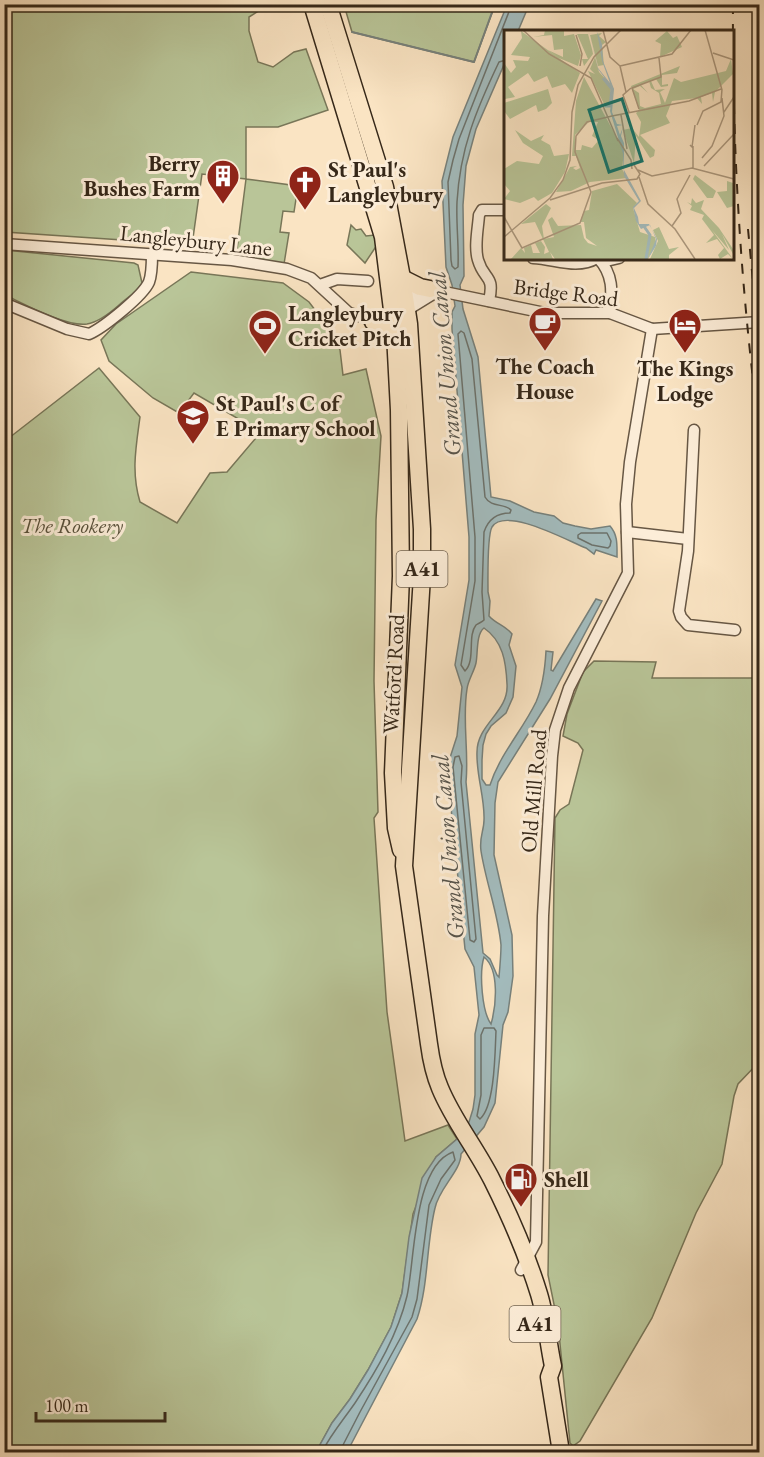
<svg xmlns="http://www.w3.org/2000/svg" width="764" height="1457" viewBox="0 0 764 1457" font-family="'EB Garamond',serif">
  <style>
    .green { fill: #b9c598; stroke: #787658; stroke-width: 1.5 }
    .water { fill: #a3bcbe; stroke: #77817c; stroke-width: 1.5; fill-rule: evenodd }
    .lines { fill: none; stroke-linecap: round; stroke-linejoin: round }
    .shore { stroke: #6c726c; stroke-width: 1.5 }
    .stream { stroke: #77817c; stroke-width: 2 }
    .minor-casing { stroke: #675744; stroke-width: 13 }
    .highway-casing { stroke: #362819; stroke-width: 19 }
    .minor { stroke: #fcedd8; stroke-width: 10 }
    .highway { stroke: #fae4c3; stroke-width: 16 }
    .rail { stroke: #362819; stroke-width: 2; stroke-dasharray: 10 10; stroke-linecap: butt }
    .labels { text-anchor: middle; stroke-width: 6; stroke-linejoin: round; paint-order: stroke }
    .shield { fill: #fcedd8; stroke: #716352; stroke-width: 1.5 }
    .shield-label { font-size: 21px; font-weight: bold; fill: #362819 }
    .poi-label { font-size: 22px; font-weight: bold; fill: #362819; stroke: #fcedd8; text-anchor: start }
    .street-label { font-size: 22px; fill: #362819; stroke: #fcedd8 }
    .park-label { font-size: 22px; font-style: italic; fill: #574f39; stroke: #fcedd8 }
    .water-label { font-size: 24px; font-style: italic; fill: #57544b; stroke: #fcedd8 }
    .inset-river { fill: none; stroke: #a3bcbe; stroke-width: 3 }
    .inset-road { fill: none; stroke: #ac997f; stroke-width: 1.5 }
    .view { fill: #0f766e; fill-opacity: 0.15; stroke: #0f766e; stroke-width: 3 }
    .inset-edge { fill: none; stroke: #362819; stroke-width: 3 }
  </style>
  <rect width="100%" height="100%" fill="#fae4c3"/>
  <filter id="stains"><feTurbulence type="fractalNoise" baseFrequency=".00333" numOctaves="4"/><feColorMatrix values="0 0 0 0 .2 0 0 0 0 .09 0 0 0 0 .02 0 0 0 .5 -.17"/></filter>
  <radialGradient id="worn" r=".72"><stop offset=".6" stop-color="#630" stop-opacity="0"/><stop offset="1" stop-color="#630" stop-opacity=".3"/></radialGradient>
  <!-- green -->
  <g class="green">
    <polygon points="5,5 268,5 249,17 249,31 258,62 273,67 294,52 306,49 328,110 278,127 246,127 246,179 298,186 294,212 283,211 280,232 289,233 284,264 236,257 246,179 202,174 193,238 185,241 152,242 5,232"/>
    <polygon points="344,5 344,4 495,5 474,62 352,32"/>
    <polygon points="351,225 356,230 361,229 366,236 375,235 377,245 365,263 347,245"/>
    <path d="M 5,250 L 134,263 L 138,265 L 142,283 C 137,292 127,298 119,305 C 110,313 99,322 87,324 C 66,327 24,304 5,295 Z"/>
    <path d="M 191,272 L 283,283 L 309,302 L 325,323 L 340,350 L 343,375 L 366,369 L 381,436 L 376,520 L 374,681 L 378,812 L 374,818 L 387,1012 L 405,1141 L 448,1125 L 457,1139 L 436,1157 L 413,1214 L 402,1293 L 391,1327 L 368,1370 L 350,1399 L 332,1423 L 316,1452 L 5,1452 L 5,441 L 99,368 L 140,417 C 136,447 131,472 140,502 L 177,523 L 210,473 L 227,472 L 261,432 L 194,393 L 179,413 L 153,398 L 109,361 L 101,340 L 116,324 Z"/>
    <polygon points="594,661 656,662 652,678 759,678 760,1061 738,1084 734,1096 722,1164 696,1213 652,1318 580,1441 573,1446 570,1443 558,1324 548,1275 555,818 560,810 569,804 583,750 578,743 563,736 567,714 583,672"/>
  </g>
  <!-- water -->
  <path class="water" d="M 507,5 L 529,5 L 518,31 L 506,32 L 506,60 L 476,129 L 466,166 L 463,205 L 464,276 L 460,285 L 463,309 L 478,357 L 491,497 L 510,501 L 534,512 L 554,516 L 563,523 L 575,526 L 591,529 L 610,526 C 618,535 617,545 617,557 L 596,550 L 594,554 L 586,548 C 568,541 505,506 492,527 C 487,536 488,580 488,592 L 490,601 L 489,616 C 496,624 506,626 512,634 L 509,645 L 516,666 L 513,697 L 506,713 L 491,726 L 486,734 L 483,745 L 482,760 L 482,779 L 486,785 L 490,785 C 500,754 522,731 536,702 C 543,686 545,669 546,651 L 553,652 L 551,670 L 553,671 L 596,599 L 602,601 L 550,699 L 498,782 L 495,803 L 494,855 L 512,935 L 513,976 L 508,1012 L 503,1025 L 495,1103 L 484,1127 L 461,1154 C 461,1171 439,1188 435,1208 C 426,1245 429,1283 417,1319 L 347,1452 L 316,1452 L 332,1423 L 350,1399 L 368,1370 L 391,1327 L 402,1293 L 409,1237 L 422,1178 L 436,1157 L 457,1139 L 469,1122 L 473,1109 L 475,1095 L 475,1034 L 479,1015 L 474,967 L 465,949 L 447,767 L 457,736 L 462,687 L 455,665 L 469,580 L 469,537 L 452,329 L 452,312 L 455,306 L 452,285 L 446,267 L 442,181 L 453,137 ZM 484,628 C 503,641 506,662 507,684 C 509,712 477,724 477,752 C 476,775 485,798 484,820 C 484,831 479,837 481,851 C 486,883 498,913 501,945 C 501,955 500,966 499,977 L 497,975 L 490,959 L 483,953 L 466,782 C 469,751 462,720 467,689 C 468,680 474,672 476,663 C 478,653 476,634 484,628 ZM 484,957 C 500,970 496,1007 491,1024 C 482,1012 479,973 484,957 Z"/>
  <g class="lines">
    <!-- shore -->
    <g class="shore">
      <path d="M 506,60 L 499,62 C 476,110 460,149 457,202 C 456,224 459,245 458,267 L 455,269 L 452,266 L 451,260 L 448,182 L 453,160 L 459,139 L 512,4"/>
      <path d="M 461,331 L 464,333 L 472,359 L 485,497 C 491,508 505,503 511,510 L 510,513 C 496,513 488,520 484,532 L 482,592 L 484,620 C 482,622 479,623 476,625 C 467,636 476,660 465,671 L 461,665 L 475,581 L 475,537 L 458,334 Z"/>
      <polygon points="581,533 607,533 611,541 610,546 608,548 592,545 578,538 578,535"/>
      <polygon points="459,756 462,766 461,782 476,939 474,942 470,940 453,767 455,757"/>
      <path d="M 484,1028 L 494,1028 L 496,1031 C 495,1052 495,1106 480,1119 L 477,1116 L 481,1095 L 481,1035 Z"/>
      <path d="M 322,1452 C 331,1434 344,1419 355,1403 C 377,1370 398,1334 407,1296 C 415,1261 413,1166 453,1152 L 455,1160 L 441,1179 L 429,1205 L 417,1299 L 412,1317 L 360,1412 L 343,1445 L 342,1452"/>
    </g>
    <!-- stream -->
    <polyline class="stream" points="352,32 474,62 495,4"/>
    <!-- minor casing -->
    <g class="minor-casing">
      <g id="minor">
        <polyline points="4,244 232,260 287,269 311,278 349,313 379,322"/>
        <path d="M 533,258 C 556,259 576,270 597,258"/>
        <path d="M 598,258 C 614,275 612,292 610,313"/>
        <polyline points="602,262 619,258"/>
        <polyline points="320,285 337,279 368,281"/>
        <path d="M 489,301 C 495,274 484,281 478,260 C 474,247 478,229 479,215 L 482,210 L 506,210"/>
        <path d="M 4,303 L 67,329 L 89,334 C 103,328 143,296 149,282 C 152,274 152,263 152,254"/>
        <polyline points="404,312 438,291"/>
        <path d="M 370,319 C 393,317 408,293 430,289 L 545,313 L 610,313 L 652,329 L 760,322"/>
        <polyline points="694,430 688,551 679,611 681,617 688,625 735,630"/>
        <polyline points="627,532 688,539"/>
        <polyline points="521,1270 536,1242 543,916 552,756 555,730 569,688 628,573 626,504 630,462 652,329"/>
      </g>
    </g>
    <!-- highway casing -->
    <g class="highway-casing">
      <g id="highway">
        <polyline points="312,4 383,237 395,334 399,410 401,576 393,773 396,828 401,850"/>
        <path d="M 328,4 L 385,187 L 402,278 L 409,324 L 422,529 L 422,576 L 404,866 L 429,1044 C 431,1059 434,1074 440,1088 C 453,1120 476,1148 492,1180 C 510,1216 527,1255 539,1294 C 546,1317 548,1342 553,1366 L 549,1377 L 561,1452"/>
        <polyline points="402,278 420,287 430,289"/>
        <polyline points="373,322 382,324 395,334"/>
      </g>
    </g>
    <!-- minor -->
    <use href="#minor" class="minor"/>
    <!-- highway -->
    <use href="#highway" class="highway"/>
    <!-- rail -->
    <g class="rail">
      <path d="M 733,4 C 732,149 741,293 760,436"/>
      <polyline points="748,229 760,356"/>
      <polyline points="754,429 760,467"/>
    </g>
  </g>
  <!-- icons -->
  <defs>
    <g id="building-pin" transform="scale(1.725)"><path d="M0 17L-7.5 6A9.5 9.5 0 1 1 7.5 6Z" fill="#8f2418" stroke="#fcedd8"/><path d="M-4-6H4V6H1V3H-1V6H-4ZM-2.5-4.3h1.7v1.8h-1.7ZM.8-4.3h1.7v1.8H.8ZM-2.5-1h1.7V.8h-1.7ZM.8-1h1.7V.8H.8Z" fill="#fff"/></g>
    <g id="church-pin" transform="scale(1.725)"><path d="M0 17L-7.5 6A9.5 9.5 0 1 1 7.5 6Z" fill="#8f2418" stroke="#fcedd8"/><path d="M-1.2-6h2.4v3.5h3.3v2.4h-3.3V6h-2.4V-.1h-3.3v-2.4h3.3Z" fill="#fff"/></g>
    <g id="cafe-pin" transform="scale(1.725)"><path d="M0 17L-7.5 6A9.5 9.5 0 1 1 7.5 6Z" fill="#8f2418" stroke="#fcedd8"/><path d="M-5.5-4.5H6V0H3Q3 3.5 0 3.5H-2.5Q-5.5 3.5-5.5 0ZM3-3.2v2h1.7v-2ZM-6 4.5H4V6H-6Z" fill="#fff"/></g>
    <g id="hotel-pin" transform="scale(1.725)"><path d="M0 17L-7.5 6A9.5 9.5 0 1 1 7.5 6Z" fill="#8f2418" stroke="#fcedd8"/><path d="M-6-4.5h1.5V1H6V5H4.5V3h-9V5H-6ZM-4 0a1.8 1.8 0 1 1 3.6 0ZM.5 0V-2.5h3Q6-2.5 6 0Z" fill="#fff"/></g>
    <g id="stadium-pin" transform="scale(1.725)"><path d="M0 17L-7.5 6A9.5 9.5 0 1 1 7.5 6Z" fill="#8f2418" stroke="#fcedd8"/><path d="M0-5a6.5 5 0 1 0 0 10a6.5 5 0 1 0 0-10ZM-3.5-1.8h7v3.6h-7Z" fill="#fff"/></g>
    <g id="school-pin" transform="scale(1.725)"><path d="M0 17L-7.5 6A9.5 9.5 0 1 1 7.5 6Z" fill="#8f2418" stroke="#fcedd8"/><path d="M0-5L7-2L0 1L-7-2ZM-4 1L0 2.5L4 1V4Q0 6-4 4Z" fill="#fff"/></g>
    <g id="fuel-pin" transform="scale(1.725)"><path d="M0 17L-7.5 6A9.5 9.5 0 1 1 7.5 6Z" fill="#8f2418" stroke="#fcedd8"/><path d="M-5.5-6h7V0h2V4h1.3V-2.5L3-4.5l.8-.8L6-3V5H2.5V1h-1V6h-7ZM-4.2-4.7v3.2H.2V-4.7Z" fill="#fff"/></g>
  </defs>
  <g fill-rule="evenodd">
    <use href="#building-pin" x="223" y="176"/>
    <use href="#church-pin" x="305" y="182"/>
    <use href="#cafe-pin" x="545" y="323"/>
    <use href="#hotel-pin" x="685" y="325"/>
    <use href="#stadium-pin" x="265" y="326"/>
    <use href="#school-pin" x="193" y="416"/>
    <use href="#fuel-pin" x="521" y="1179"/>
  </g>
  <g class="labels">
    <!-- shield labels -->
    <g class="shield">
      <rect x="396.5" y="551" width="51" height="36" rx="4.5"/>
      <rect x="509.5" y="1306" width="51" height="36" rx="4.5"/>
    </g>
    <g class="shield-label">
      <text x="422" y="576">A41</text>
      <text x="535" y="1331">A41</text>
    </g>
    <!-- poi labels -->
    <g class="poi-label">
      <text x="200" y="171" text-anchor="end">Berry<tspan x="200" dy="25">Bushes Farm</tspan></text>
      <text x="328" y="177">St Paul's<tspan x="328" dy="25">Langleybury</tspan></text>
      <text x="288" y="321">Langleybury<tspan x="288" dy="25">Cricket Pitch</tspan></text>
      <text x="545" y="374" text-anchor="middle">The Coach<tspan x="545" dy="25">House</tspan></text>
      <text x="685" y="376" text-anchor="middle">The Kings<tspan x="685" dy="25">Lodge</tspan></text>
      <text x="216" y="411">St Paul's C of<tspan x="216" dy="25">E Primary School</tspan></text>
      <text x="544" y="1187">Shell</text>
    </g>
    <!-- street labels -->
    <g class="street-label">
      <text transform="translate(196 240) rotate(6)" y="8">Langleybury Lane</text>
      <text transform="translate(566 292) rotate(7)" y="8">Bridge Road</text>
      <text transform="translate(393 674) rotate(-87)" y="8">Watford Road</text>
      <text transform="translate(533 791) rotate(-85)" y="8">Old Mill Road</text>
    </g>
    <!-- park labels -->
    <g class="park-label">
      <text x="72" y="533">The Rookery</text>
    </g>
    <!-- water labels -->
    <g class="water-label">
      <text transform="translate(445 364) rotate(-95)" y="8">Grand Union Canal</text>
      <text transform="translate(448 847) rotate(-95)" y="8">Grand Union Canal</text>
    </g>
  </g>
  <!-- overview -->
  <g transform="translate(504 30)">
    <rect width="230" height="230" fill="#fae4c3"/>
    <path d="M 41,0 L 60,0 L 60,6 L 70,4 L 77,25 L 74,36 L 55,28 L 44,20 L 59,27 L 59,19 L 50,20 L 48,5 L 29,7 L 40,5 ZM 17,1 L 76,43 L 68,63 L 61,54 L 48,58 L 43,46 L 30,52 L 24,43 L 4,57 L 11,67 L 1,69 L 0,33 L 7,43 L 12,37 L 9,30 L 24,31 L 26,27 L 7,25 L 18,8 ZM 163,1 L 169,8 L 173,6 L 178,17 L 156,27 L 157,14 L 151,11 ZM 98,3 L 95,6 L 102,12 L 98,15 L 100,35 L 94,36 L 86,5 ZM 73,4 L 84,4 L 88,19 L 89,24 L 80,36 L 78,29 L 84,29 ZM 91,27 L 95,42 L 107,55 L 106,76 L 101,76 L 84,41 L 91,44 L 86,39 ZM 227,29 L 229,44 L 211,62 L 209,72 L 208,63 L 197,67 L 198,74 L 193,68 L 168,71 L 162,86 L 166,93 L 136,105 L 151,120 L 150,126 L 146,128 L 132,106 L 130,133 L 119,100 L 128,98 L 135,107 L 137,92 L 132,83 L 135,80 L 127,56 L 176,36 L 173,43 L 158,45 L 158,55 L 164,54 L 164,56 L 157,57 L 152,49 L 147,51 L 151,60 L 161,59 L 156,62 L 161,73 L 170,48 L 177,52 L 222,41 ZM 145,51 L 147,58 L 155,63 L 157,74 L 141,78 L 136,76 L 135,63 L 129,59 L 136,56 L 144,63 L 137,55 ZM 80,47 L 120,121 L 118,139 L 123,148 L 86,152 L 67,161 L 52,162 L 66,137 L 73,136 L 69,138 L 72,140 L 76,138 L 72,126 L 68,126 L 72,71 ZM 85,92 L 94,92 L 88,106 L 95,110 L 88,118 L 78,115 L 77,120 L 71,120 L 71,105 ZM 44,59 L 48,73 L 42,79 L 34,82 L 32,75 L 6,89 L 0,81 L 0,73 ZM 11,100 L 27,111 L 40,105 L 37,110 L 46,115 L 50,126 L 65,124 L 61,142 L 48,163 L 34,171 L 30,167 L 16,173 L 0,169 L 6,161 L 0,154 L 0,139 L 13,131 L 35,134 L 39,126 L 19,113 ZM 191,145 L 212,161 L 209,168 L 203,168 L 189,149 ZM 223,151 L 229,153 L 230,176 L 223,178 L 213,162 L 223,161 ZM 113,154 L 133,173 L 129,178 L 136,202 L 151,207 L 152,213 L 144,229 L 51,229 L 46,222 L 49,229 L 7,229 L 17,218 L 21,223 L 20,218 L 27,215 L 29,223 L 36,223 L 31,213 L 37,211 L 41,217 L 40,224 L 45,222 L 31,192 L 17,194 L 42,174 L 47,178 L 38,196 L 40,209 L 50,207 L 44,190 L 48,187 L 54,196 L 77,195 L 80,208 L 84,213 L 93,216 L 82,208 L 80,192 L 76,192 L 80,181 L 85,180 L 88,161 ZM 188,168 L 192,173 L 200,170 L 197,179 L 215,198 L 229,219 L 229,224 L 218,204 L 225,220 L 208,200 L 229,229 L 224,224 L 216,229 L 214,225 L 220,218 L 213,209 L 202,213 L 210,205 L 198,189 L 200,185 L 186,180 L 188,176 L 183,172 L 187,174 ZM 155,197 L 165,219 L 175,217 L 165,225 L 165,229 L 146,229 L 154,211 L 149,200 Z" fill="#b9c598" fill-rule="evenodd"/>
    <path d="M 85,1 L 94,38 L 106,53 L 98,31 L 93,2 L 98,14 L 99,31 L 110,59 L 108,82 L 113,94 L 119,95 L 113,96 L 116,105 L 119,97 L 117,106 L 120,113 L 120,140 L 137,171 L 130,178 L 134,187 L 135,194 L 145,194 L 153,209 L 152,216 L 144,229 L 152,209 L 146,195 L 137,199 L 132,191 L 129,177 L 135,171 L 120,146 L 119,124 L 106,81 L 109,59 L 94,39 Z" fill="#a3bcbe"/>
    <path class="inset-river" d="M 99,48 L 108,59 L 106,76 L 101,76M 139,195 L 146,205 L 142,229"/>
    <path class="inset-road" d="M 19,0 L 45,24 L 87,48 L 114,111M 99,0 L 106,27 L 116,36M 201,0 L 218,60M 72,5 L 78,24 L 76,36M 209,23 L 230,30M 116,36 L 168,24 L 187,0M 116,36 L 122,62M 135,79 L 128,58 L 157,47 L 155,28M 125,82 L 119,65 L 127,58M 220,82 L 230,67M 117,85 L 123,119M 108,86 L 185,71 L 217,59M 193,95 L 199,81 L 217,72 L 218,59M 113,108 L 127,130 L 128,139M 186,115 L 188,117 L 191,95M 198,128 L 208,116 L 220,86 L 218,68M 200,136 L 230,104M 189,138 L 189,116M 134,140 L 148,146 L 188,138 L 230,149M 135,147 L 144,174 L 171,199 L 191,229M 46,170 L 98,153 L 133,149 L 136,144 L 130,135M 0,187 L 18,218 L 76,193 L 87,162 L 71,122 L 72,106 L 83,92 L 108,86M 168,196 L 177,183 L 173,169 L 186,145M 0,207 L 46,168 L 59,150 L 66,130 L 68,82 L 74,55 L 90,27 L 117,0"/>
    <path class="view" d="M 118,69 L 138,131 L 105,142 L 85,80 Z"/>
    <rect width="230" height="230" class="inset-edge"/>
  </g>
  <!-- margin -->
  <rect width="764" height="1457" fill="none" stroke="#fae4c3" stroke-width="24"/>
  <rect x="6" y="6" width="752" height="1445" fill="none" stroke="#362819" stroke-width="3"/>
  <rect x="12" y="12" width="740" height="1433" fill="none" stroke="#362819" stroke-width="1.5"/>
  <!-- scale -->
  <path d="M36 1412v9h129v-9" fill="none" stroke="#362819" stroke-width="3"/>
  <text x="45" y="1412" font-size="18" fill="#362819" stroke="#fcedd8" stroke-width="4.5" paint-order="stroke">100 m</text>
  <rect width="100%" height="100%" filter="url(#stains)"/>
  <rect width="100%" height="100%" fill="url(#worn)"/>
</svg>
